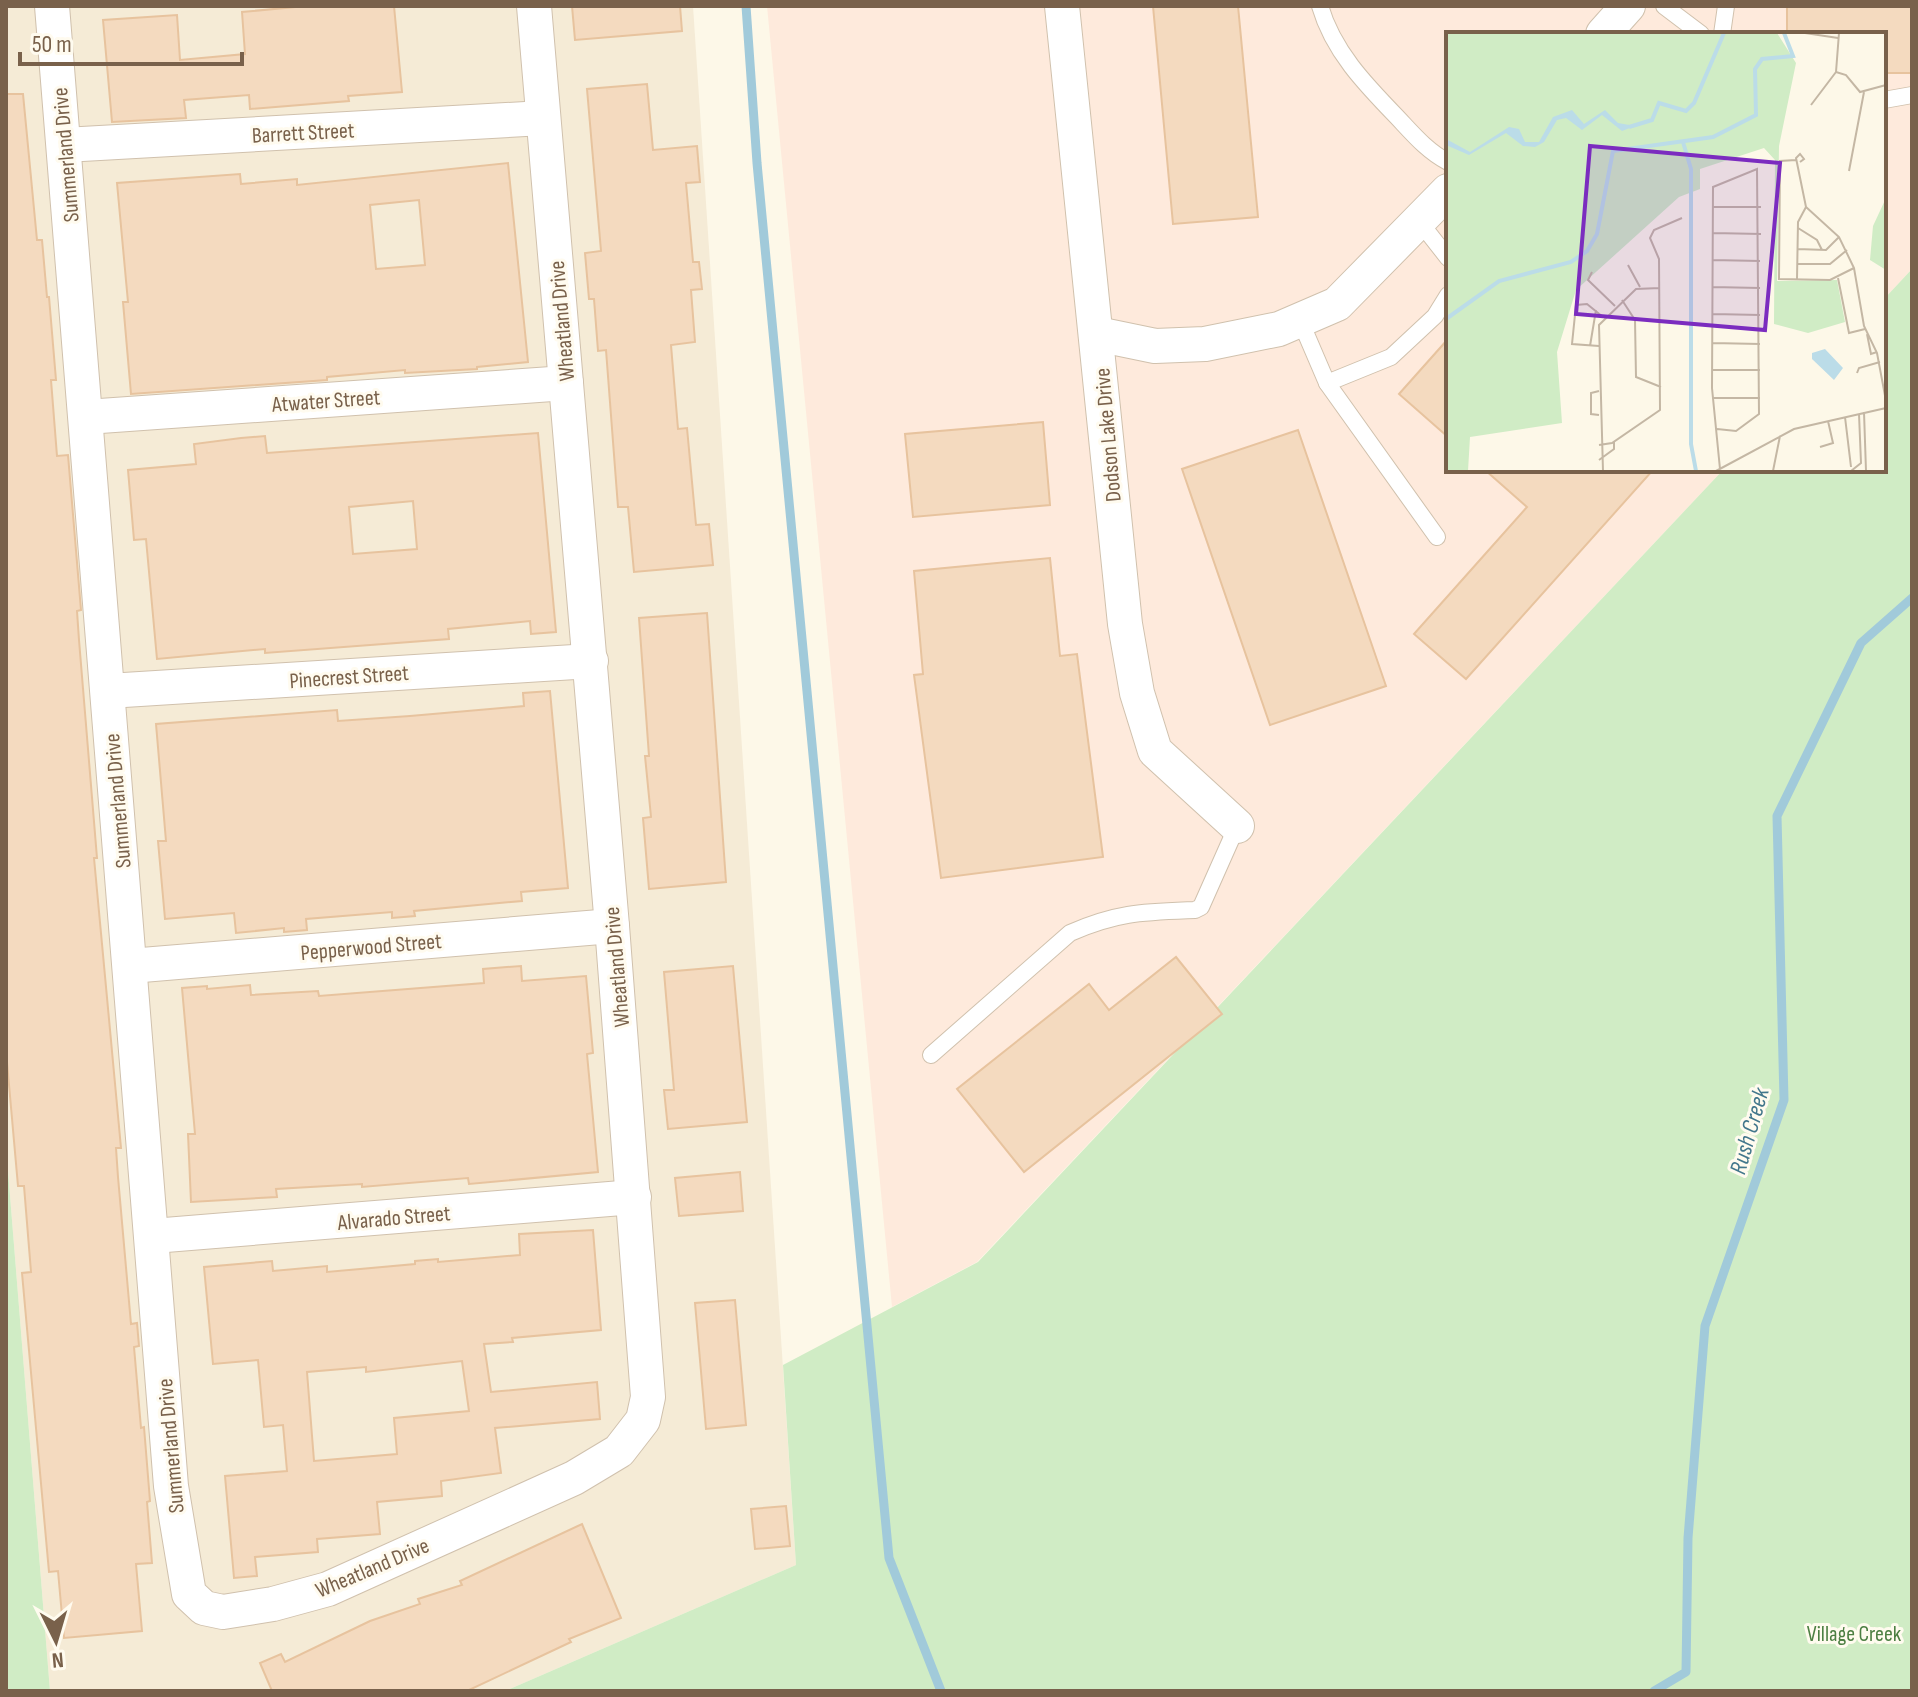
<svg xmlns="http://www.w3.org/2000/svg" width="1918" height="1697" viewBox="0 0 1918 1697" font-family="'Sofia Sans Condensed',sans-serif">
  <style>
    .residential { fill: #f5ebd6 }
    .commercial { fill: #feeadc }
    .green { fill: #d0ecc5 }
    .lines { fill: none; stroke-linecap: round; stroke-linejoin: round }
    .stream { stroke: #a1cada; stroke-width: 9 }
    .building { fill: #f4dabf; stroke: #e7c39e; stroke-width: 2; fill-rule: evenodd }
    .service-casing { stroke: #d0c1ad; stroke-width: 18 }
    .minor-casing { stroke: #d0c1ad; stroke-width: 36 }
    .service { stroke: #fff; stroke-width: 16 }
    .minor { stroke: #fff; stroke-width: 34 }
    .labels { text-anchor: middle; stroke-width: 6; stroke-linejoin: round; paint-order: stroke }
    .street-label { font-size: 22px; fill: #79614b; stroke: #fffbef }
    .park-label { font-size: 22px; fill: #4c7f42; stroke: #fffbef }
    .water-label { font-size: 24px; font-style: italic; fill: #43778c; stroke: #fffbef }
    .inset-river { fill: none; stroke: #bbdce8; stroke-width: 4 }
    .inset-road { fill: none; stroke: #c4b7a4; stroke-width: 2 }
    .view { fill: #7b2cbf; fill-opacity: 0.15; stroke: #7b2cbf; stroke-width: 4 }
    .inset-edge { fill: none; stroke: #79614b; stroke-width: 4 }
  </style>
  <rect width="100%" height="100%" fill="#fdf8e8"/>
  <!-- residential -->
  <polygon class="residential" points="6,6 693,6 796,1565 505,1691 50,1691 6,1146"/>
  <!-- commercial -->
  <polygon class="commercial" points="767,6 1912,6 1912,269 1884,299 1884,34 1448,34 1448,470 1723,470 977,1262 892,1307"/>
  <!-- green -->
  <g class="green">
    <polygon points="1912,269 1912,1691 505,1691 796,1565 783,1365 978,1262 1723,470 1884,470 1884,299"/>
    <polygon points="6,1146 50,1691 6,1691"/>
  </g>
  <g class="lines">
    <!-- stream -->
    <g class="stream">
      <polyline points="746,6 757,163 889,1558 941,1691"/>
      <polyline points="1654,1691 1686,1672 1688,1538 1705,1326 1784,1100 1777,816 1861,643 1912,598"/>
    </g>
  </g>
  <!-- building -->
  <g class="building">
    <polygon points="306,6 394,6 402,92 348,96 349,101 250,109 249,95 184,100 186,118 112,122 103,20 177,15 180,60 245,54 242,12"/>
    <polygon points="572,6 680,6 682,31 575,40"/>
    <polygon points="1153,6 1238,6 1258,217 1173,224"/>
    <polygon points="1787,6 1912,6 1911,73 1884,73 1884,34 1787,34"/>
    <polygon points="647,84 653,150 697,146 700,182 686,183 693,262 699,262 702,289 691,290 695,342 671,345 678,429 687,428 696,525 709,524 713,565 634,572 628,507 618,507 606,350 598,351 594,299 589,299 585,253 601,251 587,89"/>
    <polygon points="6,94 23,94 37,240 42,240 47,297 49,297 56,380 51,380 57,456 68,455 81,610 77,611 79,640 97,858 94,858 121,1148 116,1148 118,1177 131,1324 137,1323 139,1346 134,1347 141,1428 144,1427 150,1501 147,1502 152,1563 136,1564 142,1631 64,1638 58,1571 49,1572 22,1273 31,1272 24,1186 18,1186 6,1051"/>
    <path d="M 508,163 L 528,362 L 477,367 L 477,369 L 405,373 L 405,370 L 327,377 L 327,380 L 131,394 L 123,302 L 128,302 L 117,183 L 240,174 L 241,184 L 297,179 L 297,185 ZM 419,200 L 425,265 L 376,269 L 370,205 Z"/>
    <polygon points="1448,339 1448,437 1399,394"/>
    <polygon points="1043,422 1050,505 913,517 905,434"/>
    <polygon points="1298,430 1386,686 1270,725 1182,469"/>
    <path d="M 538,433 L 556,632 L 531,634 L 530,621 L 448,629 L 449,639 L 265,653 L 265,649 L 157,659 L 146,539 L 134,540 L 128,470 L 196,464 L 194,444 L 241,438 L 265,436 L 267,453 ZM 413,501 L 417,549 L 353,554 L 349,507 Z"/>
    <polygon points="1485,470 1653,470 1466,679 1414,634 1527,507"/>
    <polygon points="1050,558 1060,656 1077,654 1103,857 941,878 914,675 923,674 914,571"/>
    <polygon points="707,613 726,882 649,889 643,818 651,817 645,756 649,756 639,618"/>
    <polygon points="550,691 568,888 521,892 522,901 414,911 415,916 392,918 392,912 306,919 307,930 284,932 284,928 236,933 234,913 165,919 158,841 166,841 156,724 337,710 338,721 410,716 524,706 523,693"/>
    <polygon points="1176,957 1222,1014 1024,1172 957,1089 1089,984 1109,1010"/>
    <polygon points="521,966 522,981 586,976 593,1053 587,1054 598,1172 469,1184 468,1178 362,1187 362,1184 276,1189 277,1197 191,1202 188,1134 195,1134 182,988 207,986 207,989 250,985 251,995 318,991 319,996 484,983 483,969"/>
    <polygon points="733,966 747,1122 668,1129 664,1090 674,1090 664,972"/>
    <polygon points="740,1172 743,1211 679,1216 675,1178"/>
    <path d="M 593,1230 L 601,1330 L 512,1338 L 513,1342 L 484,1344 L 491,1392 L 597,1382 L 600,1419 L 495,1428 L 501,1473 L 441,1481 L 442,1496 L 377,1502 L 380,1534 L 317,1539 L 318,1552 L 255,1557 L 257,1576 L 234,1578 L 225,1476 L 287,1471 L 283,1425 L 264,1427 L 258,1360 L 213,1364 L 204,1267 L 272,1261 L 273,1271 L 327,1266 L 327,1272 L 415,1264 L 415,1261 L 438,1259 L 438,1262 L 520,1255 L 519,1234 ZM 462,1361 L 469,1411 L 394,1418 L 397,1454 L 314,1461 L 307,1372 L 366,1367 L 366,1372 Z"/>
    <polygon points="735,1300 746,1425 706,1429 695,1303"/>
    <polygon points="786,1506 790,1546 755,1549 751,1509"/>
    <polygon points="582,1524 621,1618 569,1639 571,1642 467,1691 272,1691 260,1663 281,1654 285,1662 370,1621 420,1604 418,1599 462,1585 460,1581"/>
  </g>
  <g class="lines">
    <!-- service casing -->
    <g class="service-casing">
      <g id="service">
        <path d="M 1320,6 C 1333,51 1365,84 1397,117 C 1413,134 1427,151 1448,162"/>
        <polyline points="1664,6 1701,34"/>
        <polyline points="1722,34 1726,6"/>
        <polyline points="1884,100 1912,95"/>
        <polyline points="1419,221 1448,258"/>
        <polyline points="1300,320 1327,383 1437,537"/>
        <polyline points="1327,383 1391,357 1435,316 1448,295"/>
        <path d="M 931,1055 L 1070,933 C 1117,912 1144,912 1195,910 L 1201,907 L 1237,826"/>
      </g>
    </g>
    <!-- minor casing -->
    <g class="minor-casing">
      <g id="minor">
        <polyline points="52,6 171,1486 189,1594 204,1608 223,1612 273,1604 328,1589 574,1478 619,1451 643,1420 648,1397 612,926 534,6"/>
        <polyline points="1062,6 1125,624 1137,693 1155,751 1237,826"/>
        <polyline points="1603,34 1628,6"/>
        <polyline points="64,145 543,118"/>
        <polyline points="1097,334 1155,346 1205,344 1279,329 1337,304 1448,191"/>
        <polyline points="86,417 566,383"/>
        <polyline points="108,691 591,661"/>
        <polyline points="130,966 612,926"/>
        <polyline points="153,1236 634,1197"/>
      </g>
    </g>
    <!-- service -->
    <use href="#service" class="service"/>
    <!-- minor -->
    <use href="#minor" class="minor"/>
  </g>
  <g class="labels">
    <!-- street labels -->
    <g class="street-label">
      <text transform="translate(303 132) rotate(-3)" y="8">Barrett Street</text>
      <text transform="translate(65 155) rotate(-95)" y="8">Summerland Drive</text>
      <text transform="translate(561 321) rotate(-95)" y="8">Wheatland Drive</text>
      <text transform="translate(326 400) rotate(-4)" y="8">Atwater Street</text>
      <text transform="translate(1107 435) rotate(-95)" y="8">Dodson Lake Drive</text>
      <text transform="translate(349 676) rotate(-4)" y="8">Pinecrest Street</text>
      <text transform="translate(117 801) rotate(-95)" y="8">Summerland Drive</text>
      <text transform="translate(371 946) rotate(-5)" y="8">Pepperwood Street</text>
      <text transform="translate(616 967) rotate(-95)" y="8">Wheatland Drive</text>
      <text transform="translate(394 1217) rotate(-5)" y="8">Alvarado Street</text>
      <text transform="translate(170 1446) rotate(-95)" y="8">Summerland Drive</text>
      <text transform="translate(372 1567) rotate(-23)" y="8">Wheatland Drive</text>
    </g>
    <!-- park labels -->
    <g class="park-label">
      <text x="1854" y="1641">Village Creek</text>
    </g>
    <!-- water labels -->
    <g class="water-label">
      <text transform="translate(1749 1131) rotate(-74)" y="8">Rush Creek</text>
    </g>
  </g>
  <!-- overview -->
  <g transform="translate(1446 32)">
    <rect width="440" height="440" fill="#fdf8e8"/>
    <path d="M 0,1 L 331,1 L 350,31 L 333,114 L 331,249 L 391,248 L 399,290 L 362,301 L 328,292 L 329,128 L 318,116 L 254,137 L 254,157 L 233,165 L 130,258 L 111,320 L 116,391 L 24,405 L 22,439 L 0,439 ZM 440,166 L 440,238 L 424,228 L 427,194 Z" fill="#d0ecc5"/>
    <path d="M 126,78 L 138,92 L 159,78 L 172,91 L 189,94 L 176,99 L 156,83 L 136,98 L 120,86 L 111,88 L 98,110 L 89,115 L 77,114 L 60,101 L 23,123 L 0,113 L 2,108 L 24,120 L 63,95 L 73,97 L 79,110 L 93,110 L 107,85 ZM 379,317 L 397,336 L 388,348 L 366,327 L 366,321 Z" fill="#bbdce8"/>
    <path class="inset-river" d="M 183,95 L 206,88 L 213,71 L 240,79 L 248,71 L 278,1M 237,110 L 245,137 L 245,412 L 250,439M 0,287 L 53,249 L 125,230 L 141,219 L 151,202 L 167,119 L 267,105 L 310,83 L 309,37 L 316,27 L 347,24 L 338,1"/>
    <path class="inset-road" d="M 359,1 L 392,6M 390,40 L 400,43 L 414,60 L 440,53M 365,73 L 390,40 L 393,1M 350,128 L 334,129 L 333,247 L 384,248 L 408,236M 354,130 L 358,127 L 354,122 L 350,126 L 360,175 L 393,205 L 408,236 L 418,294 L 431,321 L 440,369M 403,139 L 418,60M 267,175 L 315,175M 352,196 L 371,208 L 376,218M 267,201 L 315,202M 351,217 L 380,218 L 393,205M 266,228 L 314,229M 351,232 L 384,232 L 401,218M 182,233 L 194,255M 146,240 L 142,248 L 169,274M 392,246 L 403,301 L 419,297M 351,247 L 352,190 L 360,175M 266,255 L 314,256M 176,268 L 189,288 L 190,345 L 215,355M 267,282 L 314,283M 421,302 L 425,322 L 431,320M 266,311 L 314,312M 144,314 L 150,278M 153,314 L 126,312 L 130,273 L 141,272 L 157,285M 266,338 L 314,338M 411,341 L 413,336 L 434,330M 266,366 L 314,366M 418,380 L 420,439M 153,383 L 145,382 L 145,361 L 153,359M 399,385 L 405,435M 271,397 L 290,399 L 313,382 L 311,137 L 267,155 L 266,356 L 274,437M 153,413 L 166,411 L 214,378 L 213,227 L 204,206 L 208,198 L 236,186M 374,415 L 387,411 L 382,389M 153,428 L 168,417 L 168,410M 157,439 L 153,293 L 190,257 L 214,256M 270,439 L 348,397 L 440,376M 327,439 L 334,404M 405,439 L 415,431 L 413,382"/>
    <path class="view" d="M 144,114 L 334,131 L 319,298 L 130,282 Z"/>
    <rect width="440" height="440" class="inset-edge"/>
  </g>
  <!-- border -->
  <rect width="1918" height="1697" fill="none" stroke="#79614b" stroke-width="16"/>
  <!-- north arrow -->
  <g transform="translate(56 1641) rotate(175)" stroke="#fffbef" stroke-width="6" paint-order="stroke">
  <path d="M0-6L14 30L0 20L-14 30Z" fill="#79614b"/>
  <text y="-12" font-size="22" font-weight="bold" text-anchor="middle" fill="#79614b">N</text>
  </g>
  <!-- scale -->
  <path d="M20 52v12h222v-12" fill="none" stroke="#79614b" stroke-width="4"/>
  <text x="32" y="52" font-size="24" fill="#79614b" stroke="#fffbef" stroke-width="6" paint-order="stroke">50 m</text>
</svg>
